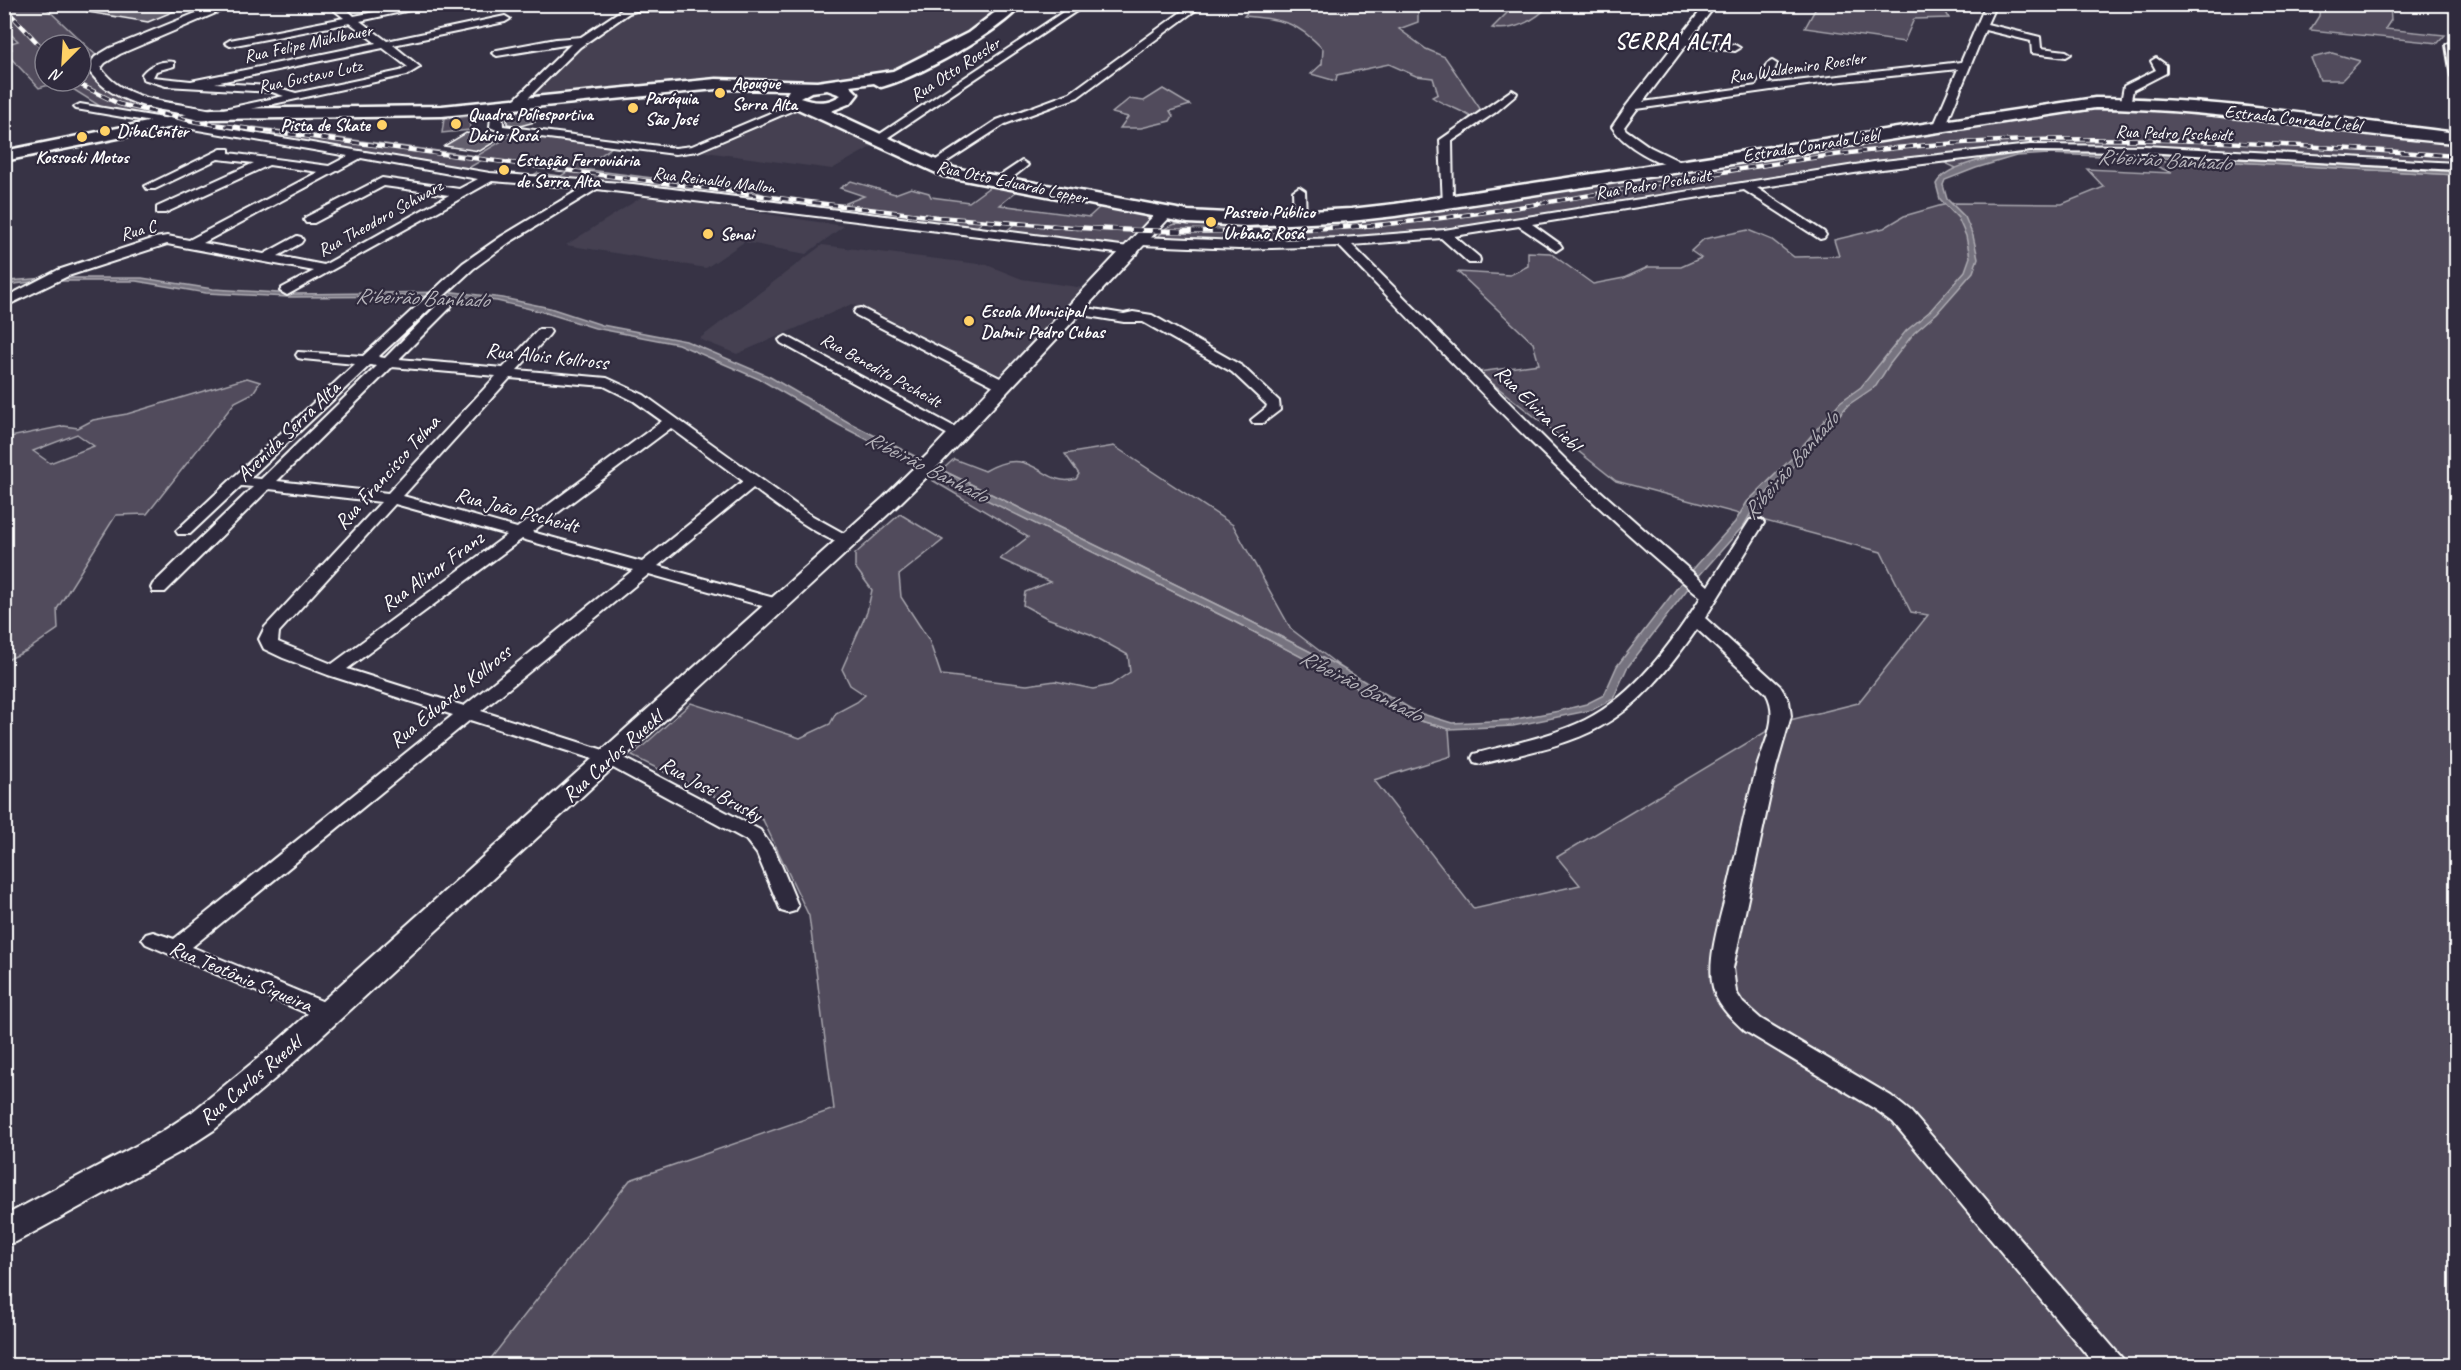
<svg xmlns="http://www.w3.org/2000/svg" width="2461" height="1370" viewBox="0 0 2461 1370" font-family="Caveat,sans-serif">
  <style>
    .built { fill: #444051 }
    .green { fill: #514c5c; stroke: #a8a6ae; stroke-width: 1.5; fill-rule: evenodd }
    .water { fill: #76737f; stroke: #adabb2; stroke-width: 1.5 }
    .building { fill: #635f6d; stroke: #fff; stroke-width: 1.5 }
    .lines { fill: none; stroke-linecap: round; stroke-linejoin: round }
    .minor-casing { stroke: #fff; stroke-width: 4 }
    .tertiary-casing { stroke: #fff; stroke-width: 4 }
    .secondary-casing { stroke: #fff; stroke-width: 5 }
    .minor { fill: #2f2a3d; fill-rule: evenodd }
    .tertiary { fill: #2f2a3d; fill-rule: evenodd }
    .secondary { fill: #2f2a3d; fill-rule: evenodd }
    .rail-far1-casing { stroke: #fff; stroke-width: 4.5 }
    .rail-casing { stroke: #fff; stroke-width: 5 }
    .rail-far1 { stroke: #2f2a3d; stroke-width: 3; stroke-dasharray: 8; stroke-linecap: butt }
    .rail { stroke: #2f2a3d; stroke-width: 4; stroke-dasharray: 10; stroke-linecap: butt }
    .poi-dot { fill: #ffd166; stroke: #2f2a3d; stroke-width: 2 }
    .labels { text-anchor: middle; stroke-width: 4.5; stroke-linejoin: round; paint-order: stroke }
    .far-street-label { font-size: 18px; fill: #fff; stroke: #2f2a3d }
    .far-poi-label { font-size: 18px; font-weight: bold; fill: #fff; stroke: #2f2a3d; text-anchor: start }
    .street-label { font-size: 21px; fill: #fff; stroke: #2f2a3d }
    .far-district-label { font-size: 22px; font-weight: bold; letter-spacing: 1.5px; fill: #fff; stroke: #2f2a3d }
    .water-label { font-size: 22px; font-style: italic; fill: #b4b2b9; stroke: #2f2a3d }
  </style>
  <rect width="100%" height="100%" fill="#373345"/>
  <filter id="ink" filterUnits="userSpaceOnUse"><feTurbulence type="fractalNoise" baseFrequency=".0167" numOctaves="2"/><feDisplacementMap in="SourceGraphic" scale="12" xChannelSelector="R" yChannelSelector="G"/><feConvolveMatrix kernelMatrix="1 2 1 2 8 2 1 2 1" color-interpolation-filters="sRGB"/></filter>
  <g filter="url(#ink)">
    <!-- built -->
    <g class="built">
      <polygon points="734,4 1005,5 996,14 924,58 886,74 845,81 768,84 737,79 530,99 584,43 629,11 694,11"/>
      <polygon points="791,108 873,146 832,169 698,151"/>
      <polygon points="645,195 844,226 806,254 744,242 706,268 566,245"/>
      <polygon points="822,245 987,265 1022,279 1084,288 998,379 852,304 737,354 699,339"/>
    </g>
    <!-- green -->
    <g class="green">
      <path d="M 1516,4 L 1549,5 C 1537,20 1512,32 1492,28 Z"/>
      <path d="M 5,5 L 43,5 L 98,57 L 88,67 C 101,105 153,98 181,115 L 169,121 L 103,108 L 71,88 L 64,81 L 81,81 L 81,45 L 45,45 L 45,81 L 62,81 L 39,88 L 5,52 L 12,49 L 8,44 L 18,41 L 5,29 Z"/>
      <path d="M 1255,5 L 1404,5 L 1418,12 L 1418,22 L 1399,29 L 1426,49 L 1445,57 L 1481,110 L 1471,117 C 1458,108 1445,106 1432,97 L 1438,94 L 1433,78 L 1416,76 L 1389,64 L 1337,75 L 1336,81 L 1311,74 L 1322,64 L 1323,49 C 1295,20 1282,20 1244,16 Z"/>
      <polygon points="1811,5 1850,5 1887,11 1946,12 1949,18 1914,19 1904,42 1805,28 1817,6"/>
      <polygon points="2390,5 2391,20 2385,29 2445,35 2438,43 2310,30 2319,16 2320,5"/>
      <polygon points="2332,53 2360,61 2342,80 2320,80 2311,58"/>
      <polygon points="1163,89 1190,105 1170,111 1173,116 1170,121 1141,128 1120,128 1128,117 1112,113 1129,99 1144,101"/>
      <path d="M 2131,106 L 2456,141 L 2456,172 C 2339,167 2223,158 2106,155 C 2057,153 2003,145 1958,169 L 1937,159 L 1523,223 L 1372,240 L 1166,243 L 1159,236 L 1166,228 L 1175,224 L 1303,225 L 1307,223 L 1383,218 L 1623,180 L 1664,177 L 1667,173 L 2077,110 Z"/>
      <polygon points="469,116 470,130 442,133 444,119"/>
      <polygon points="253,127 477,156 513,134 612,147 582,169 754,191 773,198 839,206 864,196 840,188 851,181 895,194 911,188 929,193 931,197 969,202 991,186 1017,191 1000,205 1089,217 1102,205 1138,212 1151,220 1130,246 1123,246 1005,232 1016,223 984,221 975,228 527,178 537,173 561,176 567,172 482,160 465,170 251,133"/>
      <polygon points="2186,159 2456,175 2456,1365 485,1366 630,1180 834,1109 809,916 763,820 632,756 691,703 800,738 830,724 836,713 857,702 865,695 850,685 842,669 867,612 872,590 855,567 855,554 900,514 943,540 899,575 901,597 929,640 941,675 1027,685 1055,681 1093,689 1111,685 1130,672 1128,655 1090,634 1047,618 1023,605 1025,592 1050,582 1000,559 1028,537 932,480 937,475 1233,621 1332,673 1407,717 1449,729 1451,756 1374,780 1474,909 1580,885 1557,857 1782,722 1858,703 1928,615 1911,612 1881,552 1616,481 1478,372 1539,364 1533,343 1458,272 1510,275 1528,266 1528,252 1550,253 1593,284 1624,278 1648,267 1681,267 1701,258 1691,251 1704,239 1748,230 1772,240 1794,257 1839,256 1834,240 1884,228 1904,216 1939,206 1954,203 2062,204 2104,187 2087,169 2172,173 2145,161 2173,162"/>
      <path d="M 247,378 L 260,382 L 253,393 L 235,402 L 147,514 L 116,515 L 57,609 L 58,629 L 26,651 L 5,661 L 5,438 L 64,426 L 78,428 L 93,420 L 127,414 ZM 77,434 L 94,446 L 50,463 L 33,451 Z"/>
      <path d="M 1114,446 L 1233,525 L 1291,629 L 1342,668 L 1242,617 L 942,470 L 954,459 L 985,471 C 1034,442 1042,489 1076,479 L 1079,474 L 1065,454 Z"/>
    </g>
    <!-- water -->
    <path class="water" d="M 2046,151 L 2169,155 L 2456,172 L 2456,175 L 2186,159 L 2048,154 L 2016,156 L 1976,168 L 1945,180 L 1943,185 L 1947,199 L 1965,217 L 1973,236 L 1978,258 L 1973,272 L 1937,313 L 1914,333 L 1889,365 L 1876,386 L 1848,405 L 1800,460 L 1756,504 L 1744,525 L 1689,587 L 1627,668 L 1613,699 L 1592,710 L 1513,726 L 1449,729 L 1407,717 L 1332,673 L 1233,621 L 936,475 L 839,425 L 761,380 L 678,344 L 595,328 L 543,312 L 497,301 L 449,296 L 289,297 L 206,293 L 136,281 L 42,281 L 5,285 L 5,282 L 8,281 L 46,278 L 142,278 L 213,289 L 294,294 L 454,292 L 503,298 L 550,308 L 602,325 L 686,341 L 770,377 L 848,422 L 942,470 L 1242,617 L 1342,668 L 1416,712 L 1452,723 L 1511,720 L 1559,711 L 1586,704 L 1604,695 L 1617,666 L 1680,584 L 1735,522 L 1747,502 L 1792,458 L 1840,402 L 1861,387 L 1906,331 L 1929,312 L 1965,271 L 1970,257 L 1966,236 L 1958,218 L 1940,199 L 1936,184 C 1948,159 2021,153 2046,151 Z"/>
    <!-- building -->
    <g class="building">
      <polygon points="88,4 188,4 189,5 148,22 87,12"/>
      <polygon points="534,109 535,122 520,126 507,124 507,112"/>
      <polygon points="466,133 501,138 480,151 444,146"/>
    </g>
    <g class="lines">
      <!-- minor casing -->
      <g class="minor-casing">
        <g id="minor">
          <path d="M 331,4 L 341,4 L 354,16 L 415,4 L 438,4 L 360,21 L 387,41 L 505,16 L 510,19 L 505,22 L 393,45 L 420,67 L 407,75 L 214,117 L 210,116 L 210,112 L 284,96 L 272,92 L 166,86 L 143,79 L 142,74 C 149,65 162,60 174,62 L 174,66 L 156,71 L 153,77 L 191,81 L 376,43 L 350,23 L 230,46 L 225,43 L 230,40 L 344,18 L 334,10 ZM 383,48 L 408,67 L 400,71 L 296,93 L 272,86 L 215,83 Z"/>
          <polygon points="716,4 693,11 636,11 629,13 580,47 520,106 516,107 511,104 512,102 571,44 497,56 492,53 497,50 556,39 581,37 623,9 635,5"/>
          <polygon points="1075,4 1087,4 881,142 877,143 871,140"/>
          <polygon points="1192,4 1204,4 1078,97 1005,124 937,168 933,170 927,166 997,120 1070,93"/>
          <path d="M 1706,4 L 1715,6 L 1690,39 L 1735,45 L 1740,48 L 1735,51 L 1686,45 L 1643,102 L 1757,86 L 1767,64 L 1772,61 L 1777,64 L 1768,84 L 1961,62 L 1986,4 L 1996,4 L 1987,24 L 2040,37 L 2041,48 L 2066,51 L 2071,54 L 2066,57 L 2032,53 L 2031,41 L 1985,30 L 1946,125 L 1940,128 L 1934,125 L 1958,69 L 1814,84 L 1637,109 L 1624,127 L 1626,130 L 1650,147 L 1685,164 L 1685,168 L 1681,170 C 1658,163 1625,148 1612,127 L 1627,105 Z"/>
          <polygon points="2451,42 2455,43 2456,47 2456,79 2451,76 2446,45"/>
          <polygon points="2156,58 2166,65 2166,73 2133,90 2130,104 2122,104 2121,102 2124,86 2156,70 2151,61"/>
          <polygon points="1512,90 1517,93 1516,95 1496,112 1452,141 1453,202 1451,205 1443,205 1440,140"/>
          <polygon points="799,101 804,104 803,106 698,151 675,154 501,132 490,127 492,106 497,103 502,106 503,126 675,148 692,146"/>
          <path d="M 80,104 L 490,173 L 633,184 L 1137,248 L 1138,251 L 1137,254 L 1132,255 L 597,189 L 510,242 L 473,269 L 378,357 L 385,358 L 440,302 L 445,301 L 452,305 L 450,308 L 399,359 L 503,368 L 539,329 L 549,329 L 551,332 L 549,335 L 517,370 L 607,378 L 644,395 L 809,514 L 854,539 L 856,542 L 854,545 C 834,550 771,501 753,488 L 658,566 L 785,601 L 788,605 L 785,609 L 773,609 L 649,574 L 481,711 L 616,754 L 760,830 L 776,853 L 798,906 L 795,911 L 788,913 L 781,911 L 757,854 L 746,840 L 602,762 L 470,720 L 192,947 L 336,1007 L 339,1013 L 336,1019 L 328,1021 L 320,1019 L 146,944 L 142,939 L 146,934 L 153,932 L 174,939 L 453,715 L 328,675 L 283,658 L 264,649 L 259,639 L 265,627 L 381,502 L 269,489 L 165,592 L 153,592 L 151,588 L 153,584 L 253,487 L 241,486 L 190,534 L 178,534 L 176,531 L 355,364 L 303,359 L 298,358 L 296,355 L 298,352 L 363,356 L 463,263 L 502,236 L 582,188 L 492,181 L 287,295 L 280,291 L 282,288 L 314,271 L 167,244 L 68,276 L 4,307 L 4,298 L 58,270 L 155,238 L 167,236 L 189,240 L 318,172 L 269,165 L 165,213 L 157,213 L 157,207 L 254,163 L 218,159 L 155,189 L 147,189 L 145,186 L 221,149 L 229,149 L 229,153 L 329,166 L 348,156 L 76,109 L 74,107 ZM 361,158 L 478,179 L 459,189 L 382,178 L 306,217 L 304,220 L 306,223 L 314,223 L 384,186 L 449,195 L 324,265 L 278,256 L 301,243 L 303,240 L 301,237 L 297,236 L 264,254 L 203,243 ZM 370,365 L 377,366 L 261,479 L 250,478 ZM 392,367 L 496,376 L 388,493 L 277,481 ZM 510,378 L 604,386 L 634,401 L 662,421 L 517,528 L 403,496 ZM 671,428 L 743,481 L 642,562 L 532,532 ZM 395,504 L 507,535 L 332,664 L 278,642 L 279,632 ZM 522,539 L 633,570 L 464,706 L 347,669 Z"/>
          <path d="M 2030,145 L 2145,146 L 2456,163 L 2456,170 L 2145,152 L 2030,151 L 1874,170 L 1757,188 L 1824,232 L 1826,235 L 1824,238 L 1820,239 L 1744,190 L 1532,224 L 1560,244 L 1562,247 L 1556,251 L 1519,226 L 1454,236 L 1479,257 L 1480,260 L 1479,263 L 1469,263 L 1441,238 L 1352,245 L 1572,466 L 1708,586 L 1750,520 L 1762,520 L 1764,523 L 1705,618 L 1780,686 L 1789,701 L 1791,716 L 1776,768 L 1733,968 L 1736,992 L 1743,1003 L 1761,1019 L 1891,1096 L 1911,1112 L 2122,1358 L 2126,1366 L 2096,1366 L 1893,1122 L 1875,1109 L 1745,1031 C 1732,1019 1717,1006 1713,987 C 1706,957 1723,910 1730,879 C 1739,842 1746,804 1757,767 C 1764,743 1780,717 1766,693 L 1697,629 C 1671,666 1641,705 1600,727 C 1564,747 1520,754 1481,764 L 1474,762 L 1472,758 L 1474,754 C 1511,744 1550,737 1585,720 C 1635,695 1672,643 1701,597 C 1571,489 1456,367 1339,246 L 1239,249 L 1141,245 L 1135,241 L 1141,237 L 1239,241 L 1342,238 L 1444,230 L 1874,162 Z"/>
          <polygon points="1022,161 1028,165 1026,167 1003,185 995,185 995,179"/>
          <polygon points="1299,187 1305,191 1306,218 1300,222 1294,218 1293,191"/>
          <polygon points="1075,306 1124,314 1133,312 1152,315 1242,366 1279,401 1280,410 1263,423 1253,423 1251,420 1266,408 1267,405 1232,372 1143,322 1124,322 1070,313 1068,310 1070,307"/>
          <polygon points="861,308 1008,382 1010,385 1008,388 998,388 856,315 854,312 856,309"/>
          <polygon points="786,336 962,431 964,434 962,437 952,437 781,343 779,340"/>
        </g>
      </g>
      <!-- tertiary casing -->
      <g class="tertiary-casing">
        <g id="tertiary">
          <path d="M 218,4 L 237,4 L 120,54 L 105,63 L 101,68 C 124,104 180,102 217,111 L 219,114 L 217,117 L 212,118 C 169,111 112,108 87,68 L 95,57 L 110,48 Z"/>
          <polygon points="1165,208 1173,213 1171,216 942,462 897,506 284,1071 214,1130 182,1151 16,1242 4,1245 4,1216 160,1133 192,1112 262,1055 883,498 928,454 1159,210"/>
        </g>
      </g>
      <!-- secondary casing -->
      <g class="secondary-casing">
        <path id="secondary" d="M 1006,4 L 1022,4 C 1002,31 914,79 881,87 L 874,83 L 850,86 L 858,94 L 851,103 L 831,111 L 954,168 L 1188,211 L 1246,214 L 1351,209 L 1395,204 L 2095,98 C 2215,98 2337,119 2456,133 L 2456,143 C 2336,134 2216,108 2095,108 L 1395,216 L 1351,221 L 1246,226 L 1188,223 L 943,176 L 785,103 L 783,100 L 789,90 L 716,89 L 442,116 L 212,119 L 4,161 L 4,151 L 212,109 L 442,106 L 716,79 L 817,82 L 893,71 L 968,33 ZM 827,90 L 841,95 C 829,104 814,103 800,98 L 811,92 Z"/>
      </g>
      <!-- minor -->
      <use href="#minor" class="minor"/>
      <!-- tertiary -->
      <use href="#tertiary" class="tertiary"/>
      <!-- secondary -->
      <use href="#secondary" class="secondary"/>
      <!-- rail-far1 casing -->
      <g class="rail-far1-casing">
        <g id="rail-far1">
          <polyline points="4,7 45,51"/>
          <polyline points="73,81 119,104 197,122 817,203 937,217 1078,228"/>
          <path d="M 1335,228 C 1524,217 1708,166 1896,148 C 2082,130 2270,143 2456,156"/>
        </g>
      </g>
      <!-- rail casing -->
      <g class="rail-casing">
        <path id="rail" d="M 1052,226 C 1153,233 1256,233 1358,226"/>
      </g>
      <!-- rail-far1 -->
      <use href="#rail-far1" class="rail-far1"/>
      <!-- rail -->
      <use href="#rail" class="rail"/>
    </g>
  </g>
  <!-- markers -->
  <g class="poi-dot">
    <circle cx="720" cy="93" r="6"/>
    <circle cx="633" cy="108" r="6"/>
    <circle cx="456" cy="124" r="6"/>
    <circle cx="382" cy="125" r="6"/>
    <circle cx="105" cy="131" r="6"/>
    <circle cx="82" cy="137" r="6"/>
    <circle cx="504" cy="170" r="6"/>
    <circle cx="1211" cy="222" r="6"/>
    <circle cx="708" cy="234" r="6"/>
    <circle cx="969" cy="321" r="6"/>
  </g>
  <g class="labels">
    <!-- far-street labels -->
    <g class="far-street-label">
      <text transform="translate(308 43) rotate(-12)" y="6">Rua Felipe Mühlbauer</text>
      <text transform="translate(1797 67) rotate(-8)" y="6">Rua Waldemiro Roesler</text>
      <text transform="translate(955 69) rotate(-33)" y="6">Rua Otto Roesler</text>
      <text transform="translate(310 76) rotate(-12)" y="6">Rua Gustavo Lutz</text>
      <text transform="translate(2293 118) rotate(6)" y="6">Estrada Conrado Liebl</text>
      <text transform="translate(2174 133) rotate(2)" y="6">Rua Pedro Pscheidt</text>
      <text transform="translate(1811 145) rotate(-9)" y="6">Estrada Conrado Liebl</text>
      <text transform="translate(714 180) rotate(7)" y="6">Rua Reinaldo Mallon</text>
      <text transform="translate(1012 182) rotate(12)" y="6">Rua Otto Eduardo Lepper</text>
      <text transform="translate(1653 184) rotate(-9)" y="6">Rua Pedro Pscheidt</text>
      <text transform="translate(380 218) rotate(-29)" y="6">Rua Theodoro Schwarz</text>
      <text transform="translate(138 230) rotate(-15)" y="6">Rua C</text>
      <text transform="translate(881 370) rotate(29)" y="6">Rua Benedito Pscheidt</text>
    </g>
    <!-- far-poi labels -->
    <g class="far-poi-label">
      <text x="732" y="89">Açougue<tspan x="732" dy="21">Serra Alta</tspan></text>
      <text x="645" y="104">Paróquia<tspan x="645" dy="21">São José</tspan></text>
      <text x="468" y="120">Quadra Poliesportiva<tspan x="468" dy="21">Dário Rosá</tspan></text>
      <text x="370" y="131" text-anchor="end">Pista de Skate</text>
      <text x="117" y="137">DibaCenter</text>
      <text x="82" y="163" text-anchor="middle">Kossoski Motos</text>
      <text x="516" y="166">Estação Ferroviária<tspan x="516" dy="21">de Serra Alta</tspan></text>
      <text x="1223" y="218">Passeio Público<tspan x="1223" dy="21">Urbano Rosá</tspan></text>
      <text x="720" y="240">Senai</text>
      <text x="981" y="317">Escola Municipal<tspan x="981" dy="21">Dalmir Pedro Cubas</tspan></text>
    </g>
    <!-- street labels -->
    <g class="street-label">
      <text transform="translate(547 356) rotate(6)" y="7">Rua Alois Kollross</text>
      <text transform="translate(1538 408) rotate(45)" y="7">Rua Elvira Liebl</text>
      <text transform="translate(288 431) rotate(-44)" y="7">Avenida Serra Alta</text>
      <text transform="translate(387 472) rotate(-48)" y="7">Rua Francisco Telma</text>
      <text transform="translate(517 510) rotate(15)" y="7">Rua João Pscheidt</text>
      <text transform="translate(432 571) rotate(-36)" y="7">Rua Alinor Franz</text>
      <text transform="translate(450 696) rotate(-39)" y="7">Rua Eduardo Kollross</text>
      <text transform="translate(612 756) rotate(-42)" y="7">Rua Carlos Rueckl</text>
      <text transform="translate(711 789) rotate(29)" y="7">Rua José Brusky</text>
      <text transform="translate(241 976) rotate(23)" y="7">Rua Teotônio Siqueira</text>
      <text transform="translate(250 1080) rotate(-40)" y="7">Rua Carlos Rueckl</text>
    </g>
    <!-- far-district labels -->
    <g class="far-district-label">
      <text x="1673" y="49">SERRA ALTA</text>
    </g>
    <!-- water labels -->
    <g class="water-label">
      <text transform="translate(2164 159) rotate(3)" y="8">Ribeirão Banhado</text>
      <text transform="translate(422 297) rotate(2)" y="8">Ribeirão Banhado</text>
      <text transform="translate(1790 465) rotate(-49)" y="8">Ribeirão Banhado</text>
      <text transform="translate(927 466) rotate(27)" y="8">Ribeirão Banhado</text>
      <text transform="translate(1361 685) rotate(27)" y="8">Ribeirão Banhado</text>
    </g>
  </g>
  <!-- margin -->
  <rect width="2461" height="1370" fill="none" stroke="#2f2a3d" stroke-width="24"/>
  <rect x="12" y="12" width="2437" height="1346" fill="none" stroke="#fff" stroke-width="2" filter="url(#ink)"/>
  <!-- north arrow -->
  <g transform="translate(63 63) rotate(204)"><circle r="28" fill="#2f2a3d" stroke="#827f8b" stroke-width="1.5"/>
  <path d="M0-4.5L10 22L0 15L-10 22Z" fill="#ffd166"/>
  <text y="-9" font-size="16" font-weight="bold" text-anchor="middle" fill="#ffffff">N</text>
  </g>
</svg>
